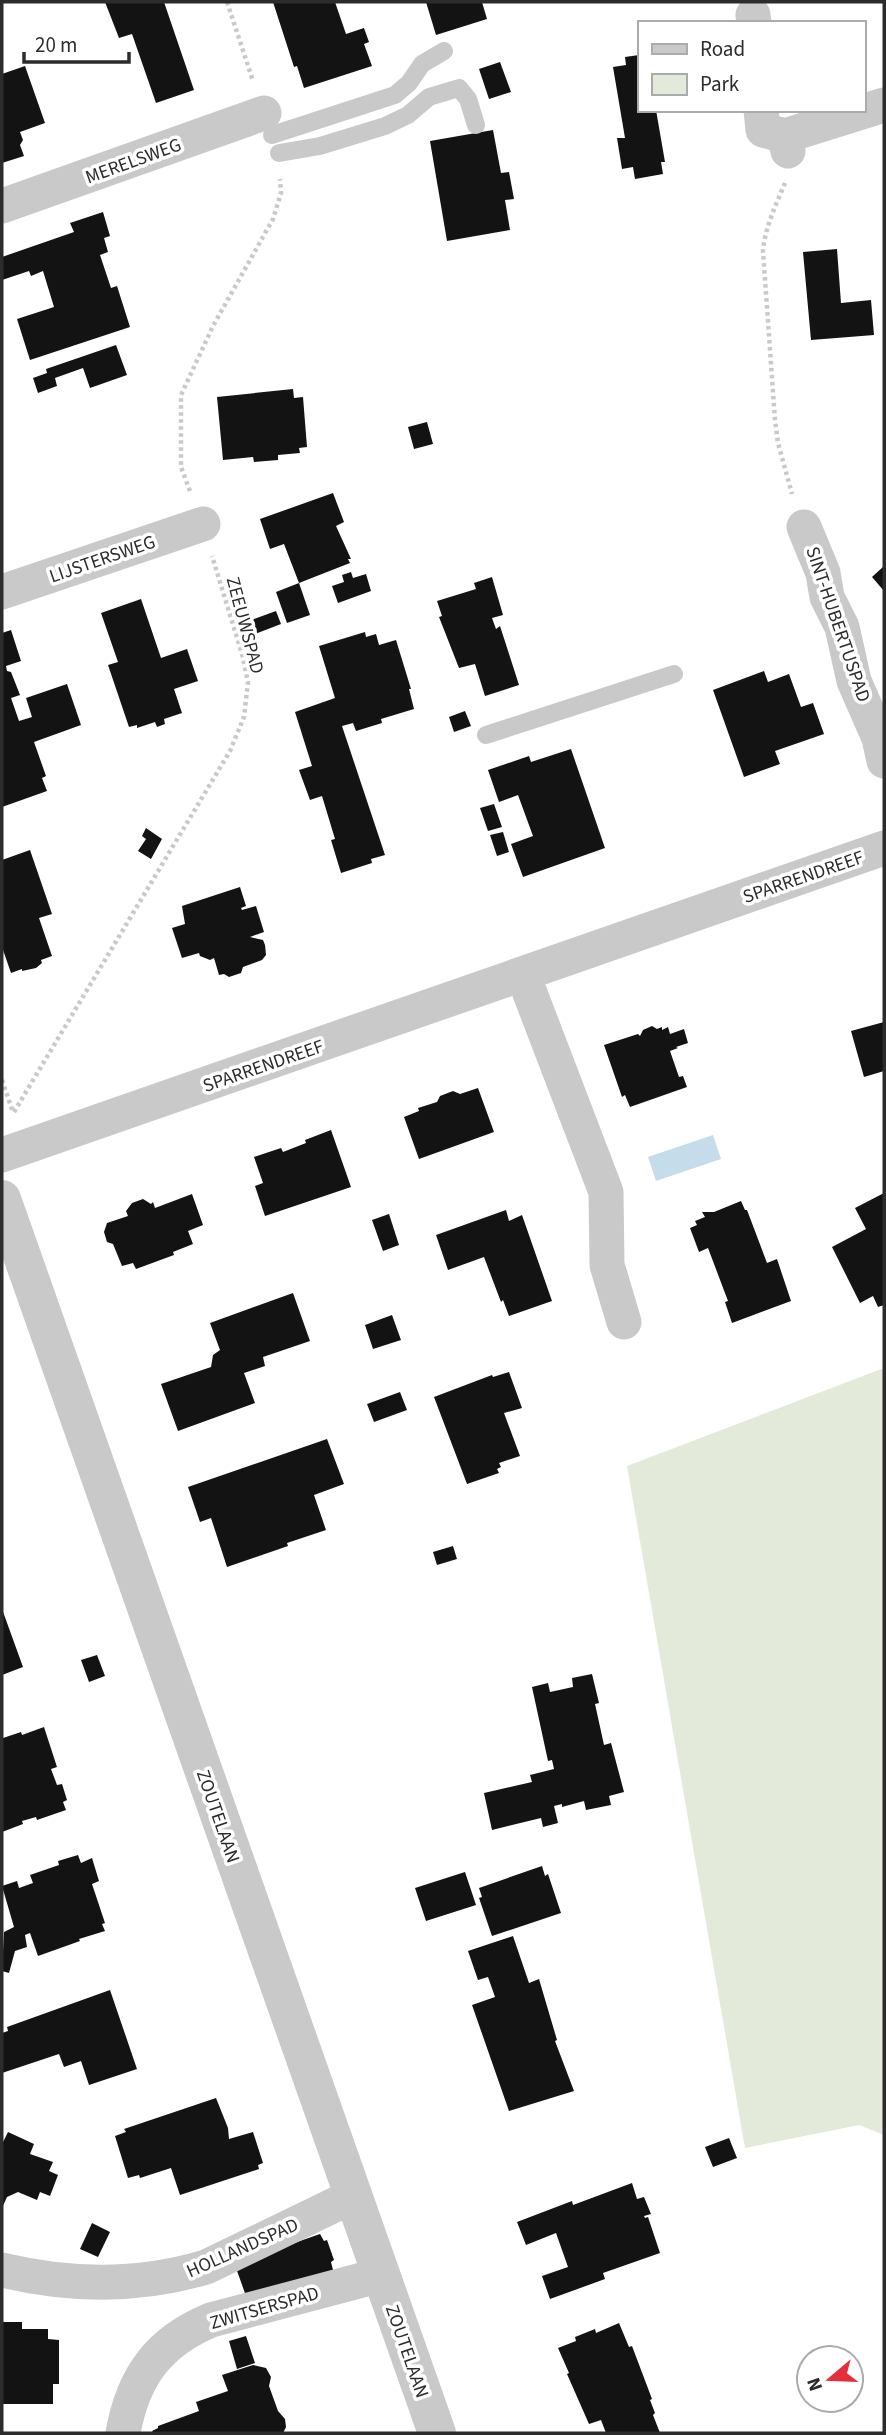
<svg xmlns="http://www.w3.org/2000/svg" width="886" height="2435" viewBox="0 0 886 2435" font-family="'Source Sans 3',sans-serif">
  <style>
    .green { fill: #e3eada }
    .water { fill: #c5dcea }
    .building { fill: #131313 }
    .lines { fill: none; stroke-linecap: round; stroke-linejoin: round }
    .path { stroke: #c9c9c9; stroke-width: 4.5; stroke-dasharray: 3.5 3.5; stroke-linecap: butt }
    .service { stroke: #c9c9c9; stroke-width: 18 }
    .minor { stroke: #c9c9c9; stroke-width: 35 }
    .tertiary { stroke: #c9c9c9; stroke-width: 38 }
    .labels { text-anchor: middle; stroke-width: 7; stroke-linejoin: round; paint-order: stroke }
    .street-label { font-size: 19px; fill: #2c2c2c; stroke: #fff }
  </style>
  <rect width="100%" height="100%" fill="#fff"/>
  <!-- green -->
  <polygon class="green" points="884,1368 884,2135 859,2125 745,2148 627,1466"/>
  <!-- water -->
  <polygon class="water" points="713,1135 721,1159 656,1181 648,1157"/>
  <!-- building -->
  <g class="building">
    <polygon points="105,2 164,2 194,90 156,103 132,34 119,38"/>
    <polygon points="273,2 335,2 346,34 364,28 369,42 364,44 372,66 304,88 297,66 294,67"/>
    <polygon points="426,2 482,2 487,19 436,35"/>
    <polygon points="639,55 639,110 656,110 665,162 661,162 663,174 635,179 633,167 622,169 617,138 625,138 613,67 626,65 625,57"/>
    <polygon points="500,62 511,92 489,99 479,69"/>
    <polygon points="25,66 45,123 20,132 23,140 20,145 24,156 2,163 2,74"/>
    <polygon points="493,130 501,173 509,172 514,199 505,200 510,230 447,241 430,141"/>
    <polygon points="103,212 110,236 104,238 108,252 100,255 111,288 117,286 130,327 30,360 17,319 54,307 43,271 31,276 29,271 2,280 2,257 74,232 70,223"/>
    <polygon points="837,249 841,303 871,300 874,335 811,340 803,252"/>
    <polygon points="116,345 127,375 90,388 83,368 55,378 57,386 38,393 33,378 47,373 46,369"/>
    <polygon points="293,389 294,398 303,397 307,447 299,448 300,453 278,455 278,460 254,462 253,457 223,460 217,397"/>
    <polygon points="427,422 433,444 414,449 408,427"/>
    <polygon points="333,493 344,522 336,526 351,559 348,559 350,563 299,583 284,544 270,549 260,519"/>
    <polygon points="884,566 884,591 872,577"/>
    <polygon points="351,572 353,578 366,574 371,591 338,603 332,586 344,582 342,575"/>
    <polygon points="492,577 503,615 492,618 496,629 500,626 519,685 485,696 475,664 459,668 439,617 442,616 437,601 476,589 474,583"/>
    <polygon points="299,583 310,615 287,623 276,592"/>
    <polygon points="141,599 161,658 187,649 198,681 174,689 182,713 164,719 165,724 157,727 155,722 137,728 137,725 129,727 108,665 118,662 101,613"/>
    <polygon points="276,611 281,624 255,634 251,620"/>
    <polygon points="11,630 21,661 6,666 7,671 11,672 20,695 11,698 19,721 32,717 26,698 67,684 81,725 34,742 46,776 42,778 47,791 2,807 2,633"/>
    <polygon points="365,632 366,637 376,634 379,645 396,640 411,689 409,689 414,709 381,719 382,723 356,731 353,723 342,726 385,855 371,859 372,863 341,873 331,840 335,839 322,796 310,800 299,770 312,766 295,712 335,698 319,646"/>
    <polygon points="764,671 768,682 789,674 801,707 813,703 824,734 775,751 780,764 744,777 713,690"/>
    <polygon points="465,711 471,726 454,732 449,717"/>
    <polygon points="571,749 605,848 523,877 511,844 533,836 518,795 499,802 488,770 529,756 531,762"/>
    <polygon points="494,804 502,827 488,831 480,808"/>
    <polygon points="146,828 162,839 151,859 138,851 146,839 142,836"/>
    <polygon points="503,832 509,852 497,856 490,835"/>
    <polygon points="30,850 52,914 39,918 52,956 41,960 42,963 36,968 22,971 22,969 11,973 2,947 2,860"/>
    <polygon points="240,887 246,906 241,908 242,910 256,906 264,932 250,937 263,940 265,945 266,955 262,960 243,967 241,973 229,977 224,974 219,975 214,958 210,960 200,956 199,953 182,958 172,928 185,924 182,906"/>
    <polygon points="884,1022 884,1071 864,1077 851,1031"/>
    <polygon points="652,1026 657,1029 662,1027 662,1030 668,1027 670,1034 684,1029 688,1043 676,1047 678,1048 670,1051 679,1077 683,1076 687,1087 630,1107 625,1095 622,1097 604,1045 638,1034 640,1036 643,1030"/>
    <polygon points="478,1088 494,1132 419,1159 404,1117 419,1111 418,1108 437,1102 440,1096 453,1091 460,1094"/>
    <polygon points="331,1130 351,1187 265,1216 255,1186 263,1183 254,1157 281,1148 283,1152 306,1143 305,1140"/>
    <polygon points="884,1193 884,1305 878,1307 873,1296 860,1303 832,1247 866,1229 855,1208"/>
    <polygon points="192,1194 203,1225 188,1231 193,1244 173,1252 174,1255 136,1269 133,1263 122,1266 113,1244 107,1242 104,1232 107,1223 128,1216 126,1211 132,1203 143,1199 151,1204 153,1202 155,1208"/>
    <polygon points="741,1201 745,1210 747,1210 767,1263 777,1259 791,1301 732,1323 725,1302 728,1301 708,1248 699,1252 690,1228 697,1225 695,1221 705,1217 702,1212 714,1212"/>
    <polygon points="506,1210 509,1221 522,1215 552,1301 509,1316 503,1300 501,1302 484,1257 448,1270 436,1235"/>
    <polygon points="389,1214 399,1245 383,1251 372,1220"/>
    <polygon points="293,1293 310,1341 263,1357 265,1366 244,1373 255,1403 178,1431 161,1384 211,1367 213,1355 220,1350 210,1323"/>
    <polygon points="392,1315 401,1340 373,1349 365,1325"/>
    <polygon points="509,1372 522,1408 504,1413 520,1456 499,1463 501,1467 497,1469 499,1473 467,1484 434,1397 492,1375 493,1377"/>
    <polygon points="400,1392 407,1410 374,1422 367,1404"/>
    <polygon points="327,1439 344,1484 314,1495 326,1530 287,1543 288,1546 227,1567 211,1518 200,1522 188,1487"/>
    <polygon points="453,1546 457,1559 437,1565 433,1552"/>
    <polygon points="2,1609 23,1667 2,1675"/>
    <polygon points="97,1655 105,1676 89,1682 81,1660"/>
    <polygon points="592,1674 599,1703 595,1704 604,1745 611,1743 624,1792 609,1796 611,1805 586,1810 584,1801 562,1807 562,1804 554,1806 558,1823 543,1827 541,1818 492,1830 484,1793 532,1782 530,1775 554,1769 552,1760 548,1761 532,1687 548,1683 550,1692 573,1687 572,1678"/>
    <polygon points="44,1727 57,1767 51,1769 57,1785 62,1784 67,1800 63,1802 66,1810 37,1820 36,1817 22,1821 23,1824 2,1832 3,1738 21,1732 22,1735"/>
    <polygon points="78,1855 81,1863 92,1858 99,1881 92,1884 105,1923 102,1924 105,1931 79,1939 80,1941 38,1956 30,1933 25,1935 27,1947 15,1951 9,1973 2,1971 4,1932 14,1927 2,1886 17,1881 19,1888 33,1883 30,1875 59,1865 58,1861"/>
    <polygon points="542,1866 545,1876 548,1874 561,1913 492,1936 479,1898 482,1897 479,1888"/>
    <polygon points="465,1872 476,1905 426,1921 415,1888"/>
    <polygon points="513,1936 529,1983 539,1979 557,2040 555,2041 574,2091 509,2111 472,2005 495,1997 488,1977 478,1980 468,1951"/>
    <polygon points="110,1990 137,2069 89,2085 81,2061 64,2067 59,2054 2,2073 2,2033 8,2031 7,2027"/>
    <polygon points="216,2098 228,2128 229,2139 253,2132 263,2163 258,2165 259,2169 180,2195 171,2168 140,2178 139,2175 128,2178 115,2136 126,2132 124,2129"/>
    <polygon points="8,2132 34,2144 30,2154 53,2162 49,2171 58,2175 50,2196 40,2192 37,2200 18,2192 7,2197 2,2208 2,2142 3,2142"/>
    <polygon points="729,2138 737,2158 713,2167 705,2147"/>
    <polygon points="632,2183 637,2199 644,2197 651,2214 644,2216 645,2218 648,2217 660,2253 603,2273 605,2279 550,2299 542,2276 568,2267 556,2233 526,2245 517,2222 572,2201 573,2205"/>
    <polygon points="92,2223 110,2232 98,2257 80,2249"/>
    <polygon points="320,2234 324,2241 327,2240 334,2260 331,2262 333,2270 246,2296 236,2268 257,2256"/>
    <polygon points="3,2322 22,2322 22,2329 48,2329 48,2339 59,2340 59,2384 53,2384 53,2404 2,2404"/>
    <polygon points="619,2323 629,2347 632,2346 652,2399 650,2400 655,2413 653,2415 660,2433 606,2433 601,2420 589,2424 567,2374 569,2373 558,2348 576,2341 575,2337 595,2329 596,2333"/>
    <polygon points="246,2336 255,2363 237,2369 229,2341"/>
    <polygon points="253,2365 266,2368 271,2377 269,2386 278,2411 285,2419 286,2427 283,2433 153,2433 152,2431 158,2428 158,2426 199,2411 196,2402 228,2391 222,2375"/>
  </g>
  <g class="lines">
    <!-- path -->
    <g class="path">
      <polyline points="227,2 253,81"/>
      <path d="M 785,183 C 776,205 765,227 763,251 L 775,420 L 778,443 L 792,494"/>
      <polyline points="190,491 181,467 181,395 213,326 273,219 281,193 280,179"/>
      <polyline points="2,1080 13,1112"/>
      <polyline points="14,1112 230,751 244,717 248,682 242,654 212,556"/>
    </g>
    <!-- service -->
    <g class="service">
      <polyline points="272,135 395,95 409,83 422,64 444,51"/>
      <polyline points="279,153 320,146 385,126 408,115 429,97 459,88 468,99 476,125"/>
      <polyline points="486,735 674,674"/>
    </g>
    <!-- minor -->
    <g class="minor">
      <polyline points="753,15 754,23"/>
      <polyline points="761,110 763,130 785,136"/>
      <polyline points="788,151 785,136 884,105"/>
      <polyline points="2,206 264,113"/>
      <polyline points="804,527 823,573 827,597 842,627 854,681 879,738 884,761"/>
      <polyline points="2,592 203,524"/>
      <polyline points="523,975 606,1192 607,1265 624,1322"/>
      <polyline points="2,1155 884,848"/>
      <path d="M 2,2270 C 69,2286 139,2287 206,2267 L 353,2196"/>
      <path d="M 123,2433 C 133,2377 158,2342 211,2320 L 381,2275"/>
    </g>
    <!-- tertiary -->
    <polyline class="tertiary" points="2,1199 437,2433"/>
  </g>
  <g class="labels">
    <!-- street labels -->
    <g class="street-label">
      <text transform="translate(133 160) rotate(-20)" y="7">MERELSWEG</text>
      <text transform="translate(102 558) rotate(-19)" y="7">LIJSTERSWEG</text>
      <text transform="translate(839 624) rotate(71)" y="7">SINT-HUBERTUSPAD</text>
      <text transform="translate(246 625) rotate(75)" y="7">ZEEUWSPAD</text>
      <text transform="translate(803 876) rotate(-19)" y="7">SPARRENDREEF</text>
      <text transform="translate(263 1065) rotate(-19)" y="7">SPARRENDREEF</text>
      <text transform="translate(219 1816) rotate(71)" y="7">ZOUTELAAN</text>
      <text transform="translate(242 2247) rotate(-24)" y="7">HOLLANDSPAD</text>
      <text transform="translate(264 2307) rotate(-16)" y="7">ZWITSERSPAD</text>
      <text transform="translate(408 2351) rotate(71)" y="7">ZOUTELAAN</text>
    </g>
  </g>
  <!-- border -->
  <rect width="886" height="2435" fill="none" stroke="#2c2c2c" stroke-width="7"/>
  <!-- legend -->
  <rect x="638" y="21" width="228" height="91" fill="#ffffff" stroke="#ababab" stroke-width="2"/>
  <rect x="652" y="44" width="35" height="10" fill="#c9c9c9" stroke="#ababab" stroke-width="2"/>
  <text x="700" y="56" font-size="21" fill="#2c2c2c">Road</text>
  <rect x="652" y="74" width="35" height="21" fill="#e3eada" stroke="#ababab" stroke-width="2"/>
  <text x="700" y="91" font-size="21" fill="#2c2c2c">Park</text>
  <!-- north arrow -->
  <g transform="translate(830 2379) rotate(251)"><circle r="33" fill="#ffffff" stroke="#ababab" stroke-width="2"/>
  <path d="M0-5L12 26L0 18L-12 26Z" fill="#e42e3c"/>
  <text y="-10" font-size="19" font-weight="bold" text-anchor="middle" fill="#2c2c2c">N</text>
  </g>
  <!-- scale -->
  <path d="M24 52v10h105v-10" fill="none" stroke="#2c2c2c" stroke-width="3.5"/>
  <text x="35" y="52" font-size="21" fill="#2c2c2c" stroke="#ffffff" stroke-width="5" paint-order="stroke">20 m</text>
</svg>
